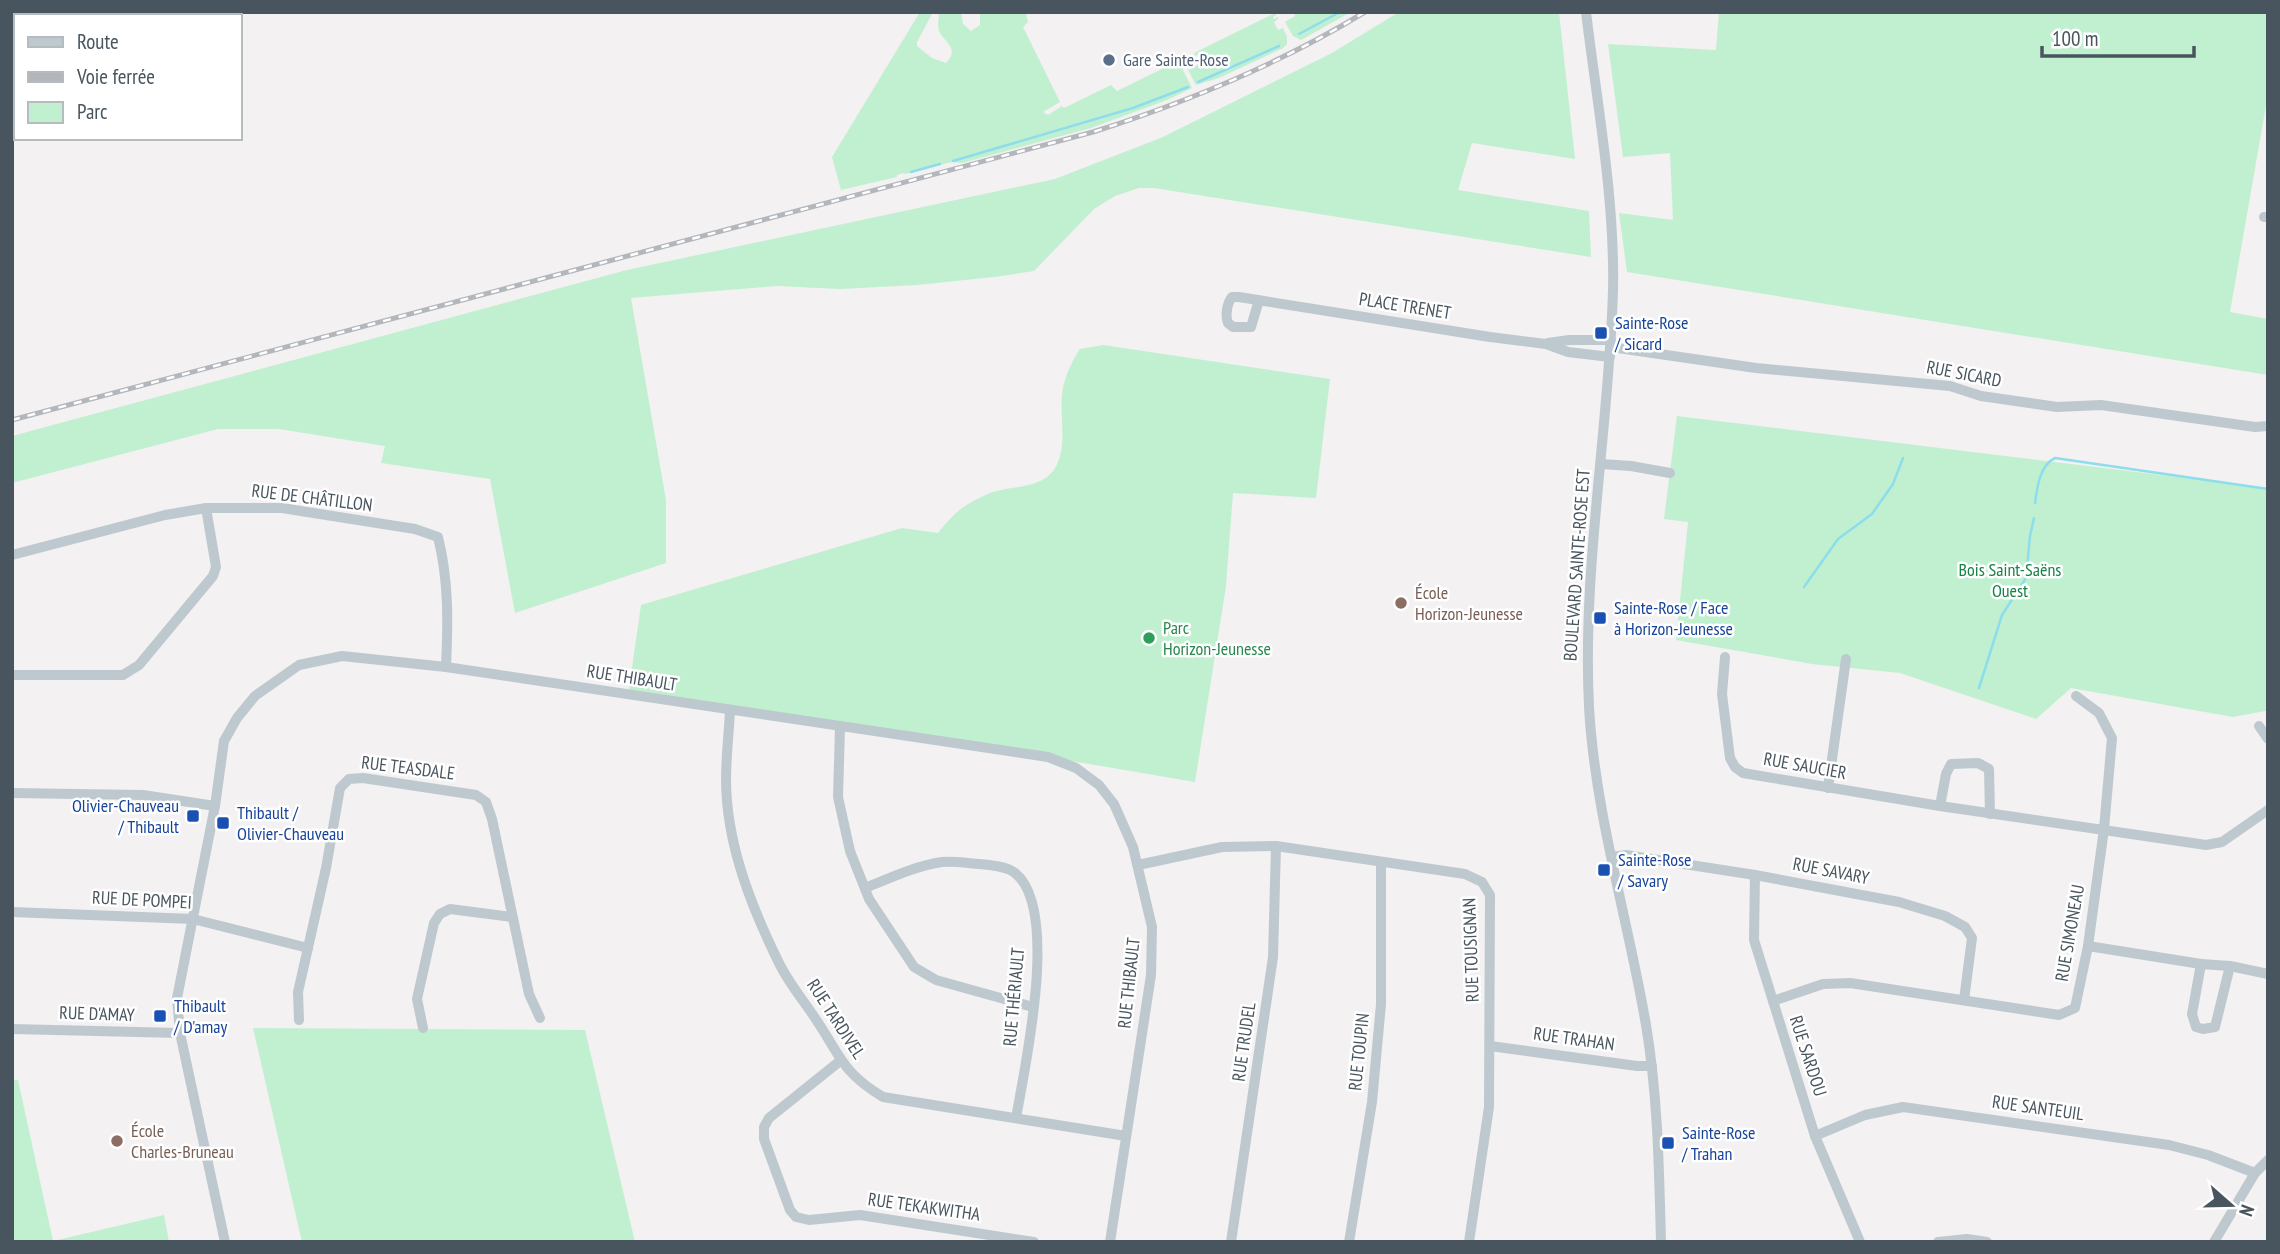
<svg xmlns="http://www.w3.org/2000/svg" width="2280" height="1254" viewBox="0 0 2280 1254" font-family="'PT Sans Narrow',sans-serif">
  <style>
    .green { fill: #c0f0d0 }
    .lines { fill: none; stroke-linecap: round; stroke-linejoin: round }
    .stream { stroke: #8ddded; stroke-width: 2.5 }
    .minor { stroke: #bec9cf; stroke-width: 10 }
    .rail-casing { stroke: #b3b6bb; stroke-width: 5 }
    .rail { stroke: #fff; stroke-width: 2.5; stroke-dasharray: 8; stroke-linecap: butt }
    .service-dot { fill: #5c6f8a; stroke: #fff; stroke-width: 2.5 }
    .transit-dot { fill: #1a4fb4; stroke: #fff; stroke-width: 2.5 }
    .education-dot { fill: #8d6e63; stroke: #fff; stroke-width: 2.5 }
    .leisure-dot { fill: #2e9e5b; stroke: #fff; stroke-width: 2.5 }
    .labels { text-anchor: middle; stroke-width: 5; stroke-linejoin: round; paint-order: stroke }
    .service-label { font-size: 18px; fill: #4e5e75; stroke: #fff; text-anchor: start }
    .street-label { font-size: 18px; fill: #48555e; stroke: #fff }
    .transit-label { font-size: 18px; fill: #164399; stroke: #fff; text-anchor: start }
    .park-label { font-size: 18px; fill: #178147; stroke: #fff }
    .education-label { font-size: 18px; fill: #785e54; stroke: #fff; text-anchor: start }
    .leisure-label { font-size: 18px; fill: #27864d; stroke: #fff; text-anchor: start }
  </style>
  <rect width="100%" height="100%" fill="#f3f1f1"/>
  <!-- green -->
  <g class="green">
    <path d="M 920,12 L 933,12 L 917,42 L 917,46 L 932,58 L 946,63 C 960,48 945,43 939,31 C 937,25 939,18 939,12 L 961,12 L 963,24 L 971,31 L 980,25 L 980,12 L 1029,12 L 1026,14 L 1028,22 L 1023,27 L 1060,102 L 1043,112 L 1048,115 L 1062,106 L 1064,108 L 1111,85 L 1117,91 L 1178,61 L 1176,65 L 1177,67 L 1181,66 L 1192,88 L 1167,100 L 1091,128 L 962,163 L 952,162 L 905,174 L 903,173 L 897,175 L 897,177 L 841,190 L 832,157 Z"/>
    <polygon points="1294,12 1351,12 1301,40 1293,36 1285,22 1295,16"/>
    <polygon points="1399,12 1559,12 1575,159 1472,143 1458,190 1589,211 1591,257 1154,188 1139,188 1115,196 1094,209 1034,271 994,277 917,285 840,289 777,286 631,298 666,500 666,563 515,613 490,479 381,463 385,446 279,429 218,429 12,483 12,436 627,270 1055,179 1163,137 1332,53"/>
    <polygon points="1719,12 2268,12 2268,94 2230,312 2268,319 2268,375 1627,272 1619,213 1673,220 1670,153 1623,157 1608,44 1716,50"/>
    <polygon points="1275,13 1276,15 1273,17 1274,19 1278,17 1278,19 1274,22 1278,30 1283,28 1287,37 1287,44 1283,48 1219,78 1196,85 1188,70 1203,62 1199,54 1195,56 1194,53"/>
    <path d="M 1103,345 L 1330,379 L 1316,498 L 1233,493 L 1226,586 L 1195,782 L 1048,757 L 628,695 L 641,605 L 902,528 L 938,533 C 955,512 963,505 988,494 C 1009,485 1042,490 1055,468 C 1069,445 1058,413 1063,388 C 1066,374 1072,361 1080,349 Z"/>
    <polygon points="1677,416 2268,488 2268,712 2265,711 2233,717 2071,688 2036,719 1900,673 1812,664 1676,640 1688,522 1664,519"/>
    <polygon points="253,1028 585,1030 635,1242 302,1242"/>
    <polygon points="12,1080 18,1080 53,1241 164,1215 169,1242 12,1242"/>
  </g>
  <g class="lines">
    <!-- stream -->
    <g class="stream">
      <polyline points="1299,34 1340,12"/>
      <polyline points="1198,82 1279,46"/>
      <polyline points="953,161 1133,108 1188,87"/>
      <polyline points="911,172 940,164"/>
      <path d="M 2035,503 C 2037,487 2040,465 2055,458 L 2268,489"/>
      <polyline points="1804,587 1838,539 1872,514 1893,484 1903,458"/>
      <polyline points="1979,688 2002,615 2026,578 2030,536 2034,518"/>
    </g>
    <!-- minor -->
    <g class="minor">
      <path d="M 1586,12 C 1597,104 1615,198 1613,291 C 1609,429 1582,568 1589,707 C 1595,814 1628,919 1646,1025 C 1658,1097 1659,1169 1661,1242"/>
      <polyline points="2264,217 2268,217"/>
      <path d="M 1259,300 L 1251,327 L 1233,327 L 1228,323 C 1225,316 1227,303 1232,297 L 1239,297 L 1264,301 L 1490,337 L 1546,344 L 1568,352 L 1610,357"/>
      <polyline points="1548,343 1569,340 1611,340"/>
      <polyline points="1611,347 1756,368 1950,386 1981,396 2057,407 2101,405 2255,427 2268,426"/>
      <polyline points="1601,464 1631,466 1670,473"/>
      <path d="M 12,555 L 165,515 L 206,508 L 282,508 L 415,529 L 438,537 C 449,581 448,623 446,667"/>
      <polyline points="1725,657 1722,694 1730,758 1735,767 1743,773 1940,806 2206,845 2222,842 2268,810"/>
      <polyline points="12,675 123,675 139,665 213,576 216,567 206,508"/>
      <path d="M 730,710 C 729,733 726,756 726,779 C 726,843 751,906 779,963 C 789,984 805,1002 817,1021 C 841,1057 843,1073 883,1097 L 1126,1136"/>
      <polyline points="2259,726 2268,739"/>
      <polyline points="840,727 838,797 850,851 869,899 914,967 936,980 1033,1007"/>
      <polyline points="1828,788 1846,659"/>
      <polyline points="12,793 143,795 215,806"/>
      <polyline points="1940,806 1946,774 1951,764 1978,763 1989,769 1990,814"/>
      <polyline points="1612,857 1626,855 1755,875 1899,902 1945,916 1965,927 1972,938 1964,1000"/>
      <polyline points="1138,865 1222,847 1276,846 1465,874 1482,882 1490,895 1489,1107 1469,1242"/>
      <polyline points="1755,875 1754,940 1815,1136 1860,1242"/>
      <path d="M 865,888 C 890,878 915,866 942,862 C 954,861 967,863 979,864 C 990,865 1007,866 1015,873 C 1060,909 1025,1066 1016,1118"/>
      <polyline points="12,912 193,919 308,948"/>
      <polyline points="2088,946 2201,964 2230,966 2268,974"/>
      <polyline points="2201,964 2192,1014 2196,1027 2203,1029 2215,1027 2230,966"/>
      <polyline points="1773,1001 1823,984 1850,983 2059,1015 2075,1008 2088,946 2104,829 2112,738 2099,713 2076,696"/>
      <polyline points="299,1020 298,992 326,868 340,788 349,779 363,778 476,795 486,802 492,819 529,994 540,1018"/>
      <polyline points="423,1028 417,999 434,923 440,914 450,909 512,917"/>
      <polyline points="12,1029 180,1033"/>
      <polyline points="1490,1046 1637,1066 1652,1066"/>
      <polyline points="840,1061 769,1118 764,1127 764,1139 790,1210 796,1217 809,1220 860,1215 1034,1242"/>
      <polyline points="1815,1136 1865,1115 1903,1107 2169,1145 2208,1155 2255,1173"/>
      <polyline points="225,1242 180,1033 177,998 215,806 224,741 237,718 255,696 299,665 342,656 446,667 1048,757 1076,768 1099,785 1114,804 1133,847 1152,927 1151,975 1110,1242"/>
      <polyline points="1231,1242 1273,957 1276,846"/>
      <polyline points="1349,1242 1372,1102 1381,1004 1381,863"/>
      <polyline points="1938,1242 1967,1239 1987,1242"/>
      <polyline points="2214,1242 2255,1173 2268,1160"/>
    </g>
    <!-- rail casing -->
    <g class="rail-casing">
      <path id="rail" d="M 12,420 L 1093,132 C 1187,102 1280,64 1365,12"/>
    </g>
    <!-- rail -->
    <use href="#rail" class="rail"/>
  </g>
  <!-- markers -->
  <circle class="service-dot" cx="1109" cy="60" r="7"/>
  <g class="transit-dot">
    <rect x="1594" y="326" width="14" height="14" rx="3.5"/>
    <rect x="1593" y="611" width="14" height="14" rx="3.5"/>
    <rect x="186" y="809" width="14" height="14" rx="3.5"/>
    <rect x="216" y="816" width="14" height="14" rx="3.5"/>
    <rect x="1597" y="863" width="14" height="14" rx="3.5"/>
    <rect x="153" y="1009" width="14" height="14" rx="3.5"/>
    <rect x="1661" y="1136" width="14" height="14" rx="3.5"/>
  </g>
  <g class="education-dot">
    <circle cx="1401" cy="603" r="7"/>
    <circle cx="117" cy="1141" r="7"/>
  </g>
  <circle class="leisure-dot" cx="1149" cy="638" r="7"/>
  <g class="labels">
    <!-- service labels -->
    <g class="service-label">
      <text x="1123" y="66">Gare Sainte-Rose</text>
    </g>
    <!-- street labels -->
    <g class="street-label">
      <text transform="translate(1405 306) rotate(9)" y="6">PLACE TRENET</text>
      <text transform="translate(1964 374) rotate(11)" y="6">RUE SICARD</text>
      <text transform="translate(312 498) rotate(7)" y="6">RUE DE CHÂTILLON</text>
      <text transform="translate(1577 565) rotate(-86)" y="6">BOULEVARD SAINTE-ROSE EST</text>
      <text transform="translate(632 678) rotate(9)" y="6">RUE THIBAULT</text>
      <text transform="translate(1805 766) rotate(10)" y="6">RUE SAUCIER</text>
      <text transform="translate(408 768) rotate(7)" y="6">RUE TEASDALE</text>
      <text transform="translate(1831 871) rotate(11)" y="6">RUE SAVARY</text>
      <text transform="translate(142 900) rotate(3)" y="6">RUE DE POMPEI</text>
      <text transform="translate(2070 933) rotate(-80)" y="6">RUE SIMONEAU</text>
      <text transform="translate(1471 950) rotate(-92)" y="6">RUE TOUSIGNAN</text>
      <text transform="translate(1129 983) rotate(-84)" y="6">RUE THIBAULT</text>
      <text transform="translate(1014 997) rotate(-85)" y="6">RUE THÉRIAULT</text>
      <text transform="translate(97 1014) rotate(2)" y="6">RUE D'AMAY</text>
      <text transform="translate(836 1019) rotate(57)" y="6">RUE TARDIVEL</text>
      <text transform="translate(1574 1039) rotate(8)" y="6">RUE TRAHAN</text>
      <text transform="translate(1244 1042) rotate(-82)" y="6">RUE TRUDEL</text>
      <text transform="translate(1359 1052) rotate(-84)" y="6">RUE TOUPIN</text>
      <text transform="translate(1808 1056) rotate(72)" y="6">RUE SARDOU</text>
      <text transform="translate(2038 1108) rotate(8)" y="6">RUE SANTEUIL</text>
      <text transform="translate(924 1207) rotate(8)" y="6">RUE TEKAKWITHA</text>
    </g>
    <!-- transit labels -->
    <g class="transit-label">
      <text x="1615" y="329">Sainte-Rose<tspan x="1615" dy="21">/ Sicard</tspan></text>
      <text x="1614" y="614">Sainte-Rose / Face<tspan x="1614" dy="21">à Horizon-Jeunesse</tspan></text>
      <text x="179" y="812" text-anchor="end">Olivier-Chauveau<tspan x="179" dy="21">/ Thibault</tspan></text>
      <text x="237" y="819">Thibault /<tspan x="237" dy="21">Olivier-Chauveau</tspan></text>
      <text x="1618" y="866">Sainte-Rose<tspan x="1618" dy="21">/ Savary</tspan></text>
      <text x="174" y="1012">Thibault<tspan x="174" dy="21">/ D'amay</tspan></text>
      <text x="1682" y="1139">Sainte-Rose<tspan x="1682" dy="21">/ Trahan</tspan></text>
    </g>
    <!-- park labels -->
    <g class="park-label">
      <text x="2010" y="576">Bois Saint-Saëns<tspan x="2010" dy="21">Ouest</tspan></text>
    </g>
    <!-- education labels -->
    <g class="education-label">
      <text x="1415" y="599">École<tspan x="1415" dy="21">Horizon-Jeunesse</tspan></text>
      <text x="131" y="1137">École<tspan x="131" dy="21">Charles-Bruneau</tspan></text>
    </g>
    <!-- leisure labels -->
    <g class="leisure-label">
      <text x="1163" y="634">Parc<tspan x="1163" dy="21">Horizon-Jeunesse</tspan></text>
    </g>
  </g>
  <!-- border -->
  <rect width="2280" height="1254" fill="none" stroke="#48555e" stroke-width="28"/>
  <!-- legend -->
  <rect x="14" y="14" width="228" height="126" fill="#ffffff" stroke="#b6bbbf" stroke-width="2"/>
  <rect x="28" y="37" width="35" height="10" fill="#bec9cf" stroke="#b6bbbf" stroke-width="2"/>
  <text x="77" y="49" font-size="21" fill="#48555e">Route</text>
  <rect x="28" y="72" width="35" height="10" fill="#b3b6bb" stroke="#b6bbbf" stroke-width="2"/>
  <text x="77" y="84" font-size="21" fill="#48555e">Voie ferrée</text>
  <rect x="28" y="102" width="35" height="21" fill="#c0f0d0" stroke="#b6bbbf" stroke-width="2"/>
  <text x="77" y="119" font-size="21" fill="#48555e">Parc</text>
  <!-- north arrow -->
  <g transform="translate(2231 1205) rotate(110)" stroke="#ffffff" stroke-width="5" paint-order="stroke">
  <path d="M0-5L12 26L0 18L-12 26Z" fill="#48555e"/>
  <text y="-10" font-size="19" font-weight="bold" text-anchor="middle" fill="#48555e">N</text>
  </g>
  <!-- scale -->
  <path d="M2042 46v10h152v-10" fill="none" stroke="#48555e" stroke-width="3.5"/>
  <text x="2052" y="46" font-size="21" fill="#48555e" stroke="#ffffff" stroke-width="5" paint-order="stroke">100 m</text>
</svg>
